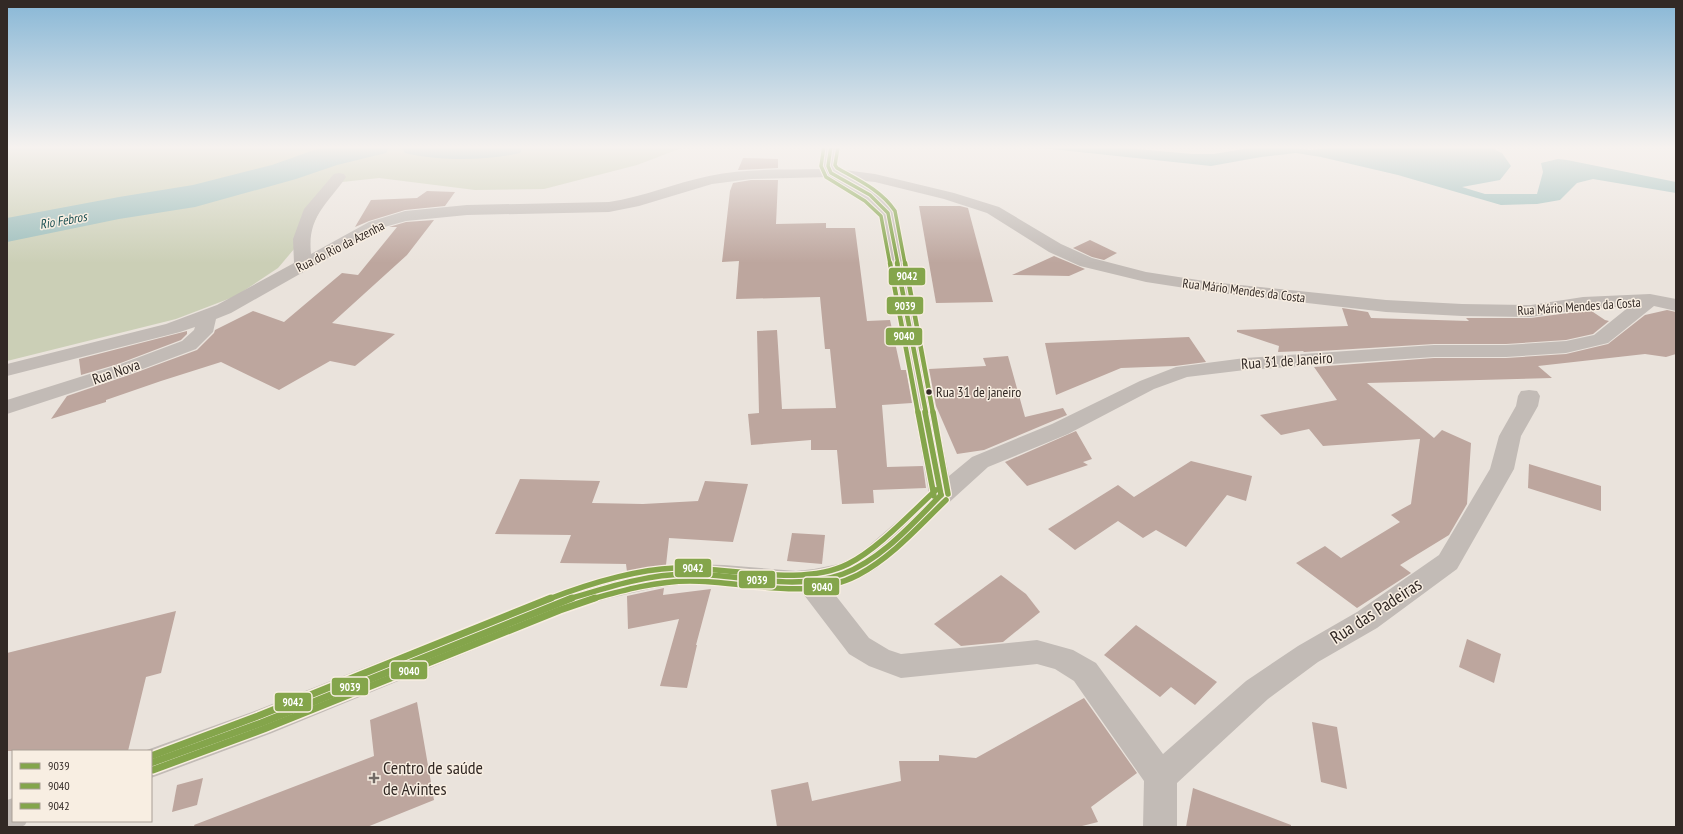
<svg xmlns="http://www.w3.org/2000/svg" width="1683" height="834" viewBox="0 0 1683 834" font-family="'PT Sans Narrow',sans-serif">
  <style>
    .green { fill: #cbcfb6 }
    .water { fill: #99bcba }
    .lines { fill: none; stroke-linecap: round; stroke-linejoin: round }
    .river { fill: #99bcba; fill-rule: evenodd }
    .building { fill: #bda69e }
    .minor { fill: #c2bbb6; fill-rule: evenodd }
    .bus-1-far3-casing { stroke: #f8eee2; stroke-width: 5.5 }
    .bus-1-far2-casing { stroke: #f8eee2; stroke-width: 7 }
    .bus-1-far1-casing { stroke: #f8eee2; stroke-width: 8 }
    .bus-1-casing { stroke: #f8eee2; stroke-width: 10 }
    .bus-2-far3-casing { stroke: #f8eee2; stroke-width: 5.5 }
    .bus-2-far2-casing { stroke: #f8eee2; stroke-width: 7 }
    .bus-2-far1-casing { stroke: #f8eee2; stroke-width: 8 }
    .bus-2-casing { stroke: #f8eee2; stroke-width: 10 }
    .bus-3-far3-casing { stroke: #f8eee2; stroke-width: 5.5 }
    .bus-3-far2-casing { stroke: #f8eee2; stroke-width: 7 }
    .bus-3-far1-casing { stroke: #f8eee2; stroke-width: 8 }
    .bus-3-casing { stroke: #f8eee2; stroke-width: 10 }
    .bus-1-far3 { stroke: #84a54b; stroke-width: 3.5 }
    .bus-1-far2 { stroke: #84a54b; stroke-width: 4.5 }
    .bus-1-far1 { stroke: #84a54b; stroke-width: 5.5 }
    .bus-1 { stroke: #84a54b; stroke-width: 7 }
    .bus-2-far3 { stroke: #84a54b; stroke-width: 3.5 }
    .bus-2-far2 { stroke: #84a54b; stroke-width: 4.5 }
    .bus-2-far1 { stroke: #84a54b; stroke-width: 5.5 }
    .bus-2 { stroke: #84a54b; stroke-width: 7 }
    .bus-3-far3 { stroke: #84a54b; stroke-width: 3.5 }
    .bus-3-far2 { stroke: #84a54b; stroke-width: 4.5 }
    .bus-3-far1 { stroke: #84a54b; stroke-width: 5.5 }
    .bus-3 { stroke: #84a54b; stroke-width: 7 }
    .bus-dot { fill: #322925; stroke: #f8eee2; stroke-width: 1.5 }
    .poi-dot { fill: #726a65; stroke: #f8eee2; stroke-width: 1.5 }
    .labels { text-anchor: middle; stroke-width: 3; stroke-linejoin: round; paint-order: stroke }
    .far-water-label { font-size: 13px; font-style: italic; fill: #1b5053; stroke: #f8eee2 }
    .far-street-label { font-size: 13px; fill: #322925; stroke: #f8eee2 }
    .bus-label { font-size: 14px; fill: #322925; stroke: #f8eee2; text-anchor: start }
    .street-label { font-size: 15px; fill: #322925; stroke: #f8eee2 }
    .near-street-label { font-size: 18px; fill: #322925; stroke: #f8eee2 }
    .near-poi-label { font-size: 18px; fill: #322925; stroke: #f8eee2; text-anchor: start }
    .line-badge { stroke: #f8eee2; stroke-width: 1.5 }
    .badge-label { font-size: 11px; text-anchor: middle; font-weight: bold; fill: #fff }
  </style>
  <rect width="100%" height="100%" fill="#eae3dc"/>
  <!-- green -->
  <polygon class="green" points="7,146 416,146 418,148 439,146 687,146 637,165 544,189 475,190 379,178 333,183 311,229 278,268 236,296 176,319 7,361"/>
  <!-- water -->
  <polygon class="water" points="1023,146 1103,146 1193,154 1213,154 1251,148 1270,146 1311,150 1346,146 1487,146 1502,153 1511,166 1500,180 1462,187 1485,194 1537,194 1543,172 1541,163 1558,159 1567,160 1676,182 1676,193 1593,179 1577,183 1560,200 1537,204 1501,205 1398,175 1321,157 1296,153 1261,157 1211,166"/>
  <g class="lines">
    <!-- river -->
    <g class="river">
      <polygon points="331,146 390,146 386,153 337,165 296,179 195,207 119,219 7,242 7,218 119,197 193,185 272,165 314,150"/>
      <path d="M 401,146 L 524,146 L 520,153 C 485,161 439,161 405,153 Z"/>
    </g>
  </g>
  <!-- building -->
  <g class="building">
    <polygon points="743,158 778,159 778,168 738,170"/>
    <polygon points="751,180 778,180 776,224 826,223 826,228 855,228 867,321 890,320 901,370 906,370 912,403 882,405 887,467 923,466 926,488 873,490 874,503 842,504 837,450 811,450 811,440 751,445 748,414 759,413 757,331 777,330 782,409 836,408 830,349 825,349 820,297 736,299 739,261 722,262 730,191 733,183"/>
    <polygon points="427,191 455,192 445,206 405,210 369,221 355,227 371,200 417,198"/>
    <polygon points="919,206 960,206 968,208 993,302 936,303"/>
    <polygon points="434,220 407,255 332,323 395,334 355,366 330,361 279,390 221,362 161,381 106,400 106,402 51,419 67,396 132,374 197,350 214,333 215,330 253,311 284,322 342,273 358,275 397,227 389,227 406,222"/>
    <polygon points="1090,240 1117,253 1104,260 1092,257 1073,248"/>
    <polygon points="1054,256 1085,269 1069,276 1012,275"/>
    <polygon points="1342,308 1368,312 1371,318 1469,321 1466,318 1531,318 1590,310 1605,320 1609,321 1593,334 1566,340 1506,344 1434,344 1304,352 1303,351 1278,352 1279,346 1237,332 1237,330 1348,326"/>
    <polygon points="1667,310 1676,312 1676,354 1666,357 1645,354 1538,366 1552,378 1367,383 1434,438 1442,430 1471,443 1467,504 1449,535 1400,565 1411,573 1357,608 1296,563 1325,546 1341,558 1400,522 1391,515 1411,504 1420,439 1323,446 1309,429 1281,435 1260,415 1337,400 1314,367 1434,358 1506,358 1566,354 1608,344 1645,315"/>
    <polygon points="187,331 187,334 181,340 118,364 81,375 79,359"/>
    <polygon points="1189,337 1206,362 1175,366 1121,368 1056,395 1045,343"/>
    <polygon points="1008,356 1025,417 1063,408 1067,415 984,450 957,454 936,406 929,369 986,366 983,358"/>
    <polygon points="1076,431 1092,459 1083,462 1088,465 1027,486 1005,462"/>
    <polygon points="1191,461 1252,476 1246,501 1227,495 1186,547 1156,530 1143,538 1118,521 1075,550 1048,529 1118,485 1134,497"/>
    <polygon points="1529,464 1601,486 1601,511 1528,488"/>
    <polygon points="520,479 600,481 592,503 643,504 698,501 705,481 748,484 733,542 669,538 666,565 627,572 626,564 560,563 571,535 495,534"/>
    <polygon points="792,533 825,535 822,564 787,561"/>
    <polygon points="1001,575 1026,594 1040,612 1003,642 961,646 934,624"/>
    <polygon points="664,588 663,595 711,589 696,645 697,645 687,688 660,686 679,619 628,629 627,596"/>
    <polygon points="176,611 161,673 146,677 128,751 7,751 7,653"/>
    <polygon points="1136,625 1217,682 1195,705 1171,687 1160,697 1104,655"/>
    <polygon points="1467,639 1501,654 1494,683 1459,667"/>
    <polygon points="1084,698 1137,773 1091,807 1098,822 1078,827 777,827 771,790 808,782 812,801 901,781 899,761 939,761 939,755 976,758"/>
    <polygon points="417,702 434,800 367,827 195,827 194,825 374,756 370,720"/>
    <polygon points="1312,722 1337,727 1347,789 1321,782"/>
    <polygon points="203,778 197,805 172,812 177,785"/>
    <polygon points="1193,788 1291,825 1291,827 1186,827"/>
  </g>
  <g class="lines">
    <!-- minor -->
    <g class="minor">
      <path d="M 824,146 L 838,146 L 835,166 L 837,169 L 875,174 L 954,193 L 999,207 L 1061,244 L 1092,258 L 1146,272 L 1211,282 L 1386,300 L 1462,304 L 1531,305 L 1583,297 L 1650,294 L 1676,299 L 1676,311 L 1654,306 L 1608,343 L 1566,353 L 1506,357 L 1434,357 L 1245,370 L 1187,377 L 1154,389 L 1068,434 L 988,467 L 877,568 L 862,577 L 829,587 L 869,638 L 889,650 L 901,654 L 1037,640 L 1073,650 L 1096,663 L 1163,754 L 1246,681 L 1298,646 L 1357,612 L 1439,555 L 1490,469 L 1499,436 L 1516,406 L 1518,396 L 1521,391 L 1529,390 L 1537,391 L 1540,396 L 1538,406 L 1521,436 L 1514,469 L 1457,569 L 1377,628 L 1318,662 L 1268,699 L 1177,783 L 1177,827 L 1143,827 L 1144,781 L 1074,681 L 1055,669 L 1037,664 L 901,678 L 869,666 L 849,654 L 801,591 L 778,590 L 705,584 L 687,584 L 654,588 L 606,599 L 568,611 L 272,733 L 151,778 L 151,751 L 144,751 L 252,712 L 548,595 L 606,578 L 654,568 L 687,564 L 724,565 L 796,571 L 814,569 L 839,564 L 850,559 L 865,549 L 929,494 L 880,214 L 864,198 L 828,177 L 751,179 L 712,184 L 639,206 L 609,212 L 467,215 L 406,221 L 381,228 L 231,313 L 216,319 L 213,332 L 196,349 L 132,373 L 7,414 L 7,400 L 118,365 L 182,341 L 194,330 L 195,327 L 180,332 L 7,376 L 7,364 L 166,324 L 217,305 L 294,263 L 293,239 L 304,209 L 334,174 L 339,173 L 344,174 L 346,177 C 327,205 307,216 311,254 L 369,222 L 405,211 L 467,205 L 609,202 C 643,197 675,183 709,176 C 746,168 785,170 822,169 L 821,166 ZM 855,180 L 875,182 L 944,199 L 987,213 L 1049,252 L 1080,266 L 1146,282 L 1211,292 L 1386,312 L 1462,316 L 1531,317 L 1583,309 L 1630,306 L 1594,335 L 1566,341 L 1506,345 L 1434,345 L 1245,358 L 1176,367 L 1140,381 L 1052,424 L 972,457 L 949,476 L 896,213 L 882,197 Z"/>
      <polygon points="13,798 13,821 27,821 25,825 21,827 7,827 7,800"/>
    </g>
    <!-- bus-1-far3 casing -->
    <g class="bus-1-far3-casing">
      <polyline id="bus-1-far3" points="831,146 828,166 831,173 870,195 888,213 898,264"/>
    </g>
    <!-- bus-1-far2 casing -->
    <g class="bus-1-far2-casing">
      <polyline id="bus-1-far2" points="897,263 926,413"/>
    </g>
    <!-- bus-1-far1 casing -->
    <g class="bus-1-far1-casing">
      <g id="bus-1-far1">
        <polyline points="925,412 941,495"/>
        <path d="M 569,599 C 608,587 648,574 689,574 C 740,574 793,592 843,574 C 882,559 912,524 941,495"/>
      </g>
    </g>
    <!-- bus-1 casing -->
    <g class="bus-1-casing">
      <polyline id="bus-1" points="151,763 261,723 572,598"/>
    </g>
    <!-- bus-2-far3 casing -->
    <g class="bus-2-far3-casing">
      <polyline id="bus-2-far3" points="824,146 821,166 826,177 865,201 881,216 890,264"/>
    </g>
    <!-- bus-2-far2 casing -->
    <g class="bus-2-far2-casing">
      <polyline id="bus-2-far2" points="890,263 918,413"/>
    </g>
    <!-- bus-2-far1 casing -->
    <g class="bus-2-far1-casing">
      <g id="bus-2-far1">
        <polyline points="918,412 934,496"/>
        <path d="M 592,599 C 624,590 657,581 690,581 C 746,581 806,602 858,575 C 892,557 919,526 946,500"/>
      </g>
    </g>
    <!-- bus-2 casing -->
    <g class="bus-2-casing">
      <polyline id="bus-2" points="153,770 264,729 560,610 595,598"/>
    </g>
    <!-- bus-3-far3 casing -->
    <g class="bus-3-far3-casing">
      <path id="bus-3-far3" d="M 838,147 L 835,165 L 837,168 C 858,180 881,190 895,211 L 905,264"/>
    </g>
    <!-- bus-3-far2 casing -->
    <g class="bus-3-far2-casing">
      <polyline id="bus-3-far2" points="905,263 933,413"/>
    </g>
    <!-- bus-3-far1 casing -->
    <g class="bus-3-far1-casing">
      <g id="bus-3-far1">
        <polyline points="933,412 948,494"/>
        <path d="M 549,599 C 588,584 632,570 675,568 C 727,566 800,588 848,564 C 878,549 911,513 936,490"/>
      </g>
    </g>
    <!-- bus-3 casing -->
    <g class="bus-3-casing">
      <polyline id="bus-3" points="151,756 258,716 551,598"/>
    </g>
    <!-- bus-1-far3 -->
    <use href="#bus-1-far3" class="bus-1-far3"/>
    <!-- bus-1-far2 -->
    <use href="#bus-1-far2" class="bus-1-far2"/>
    <!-- bus-1-far1 -->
    <use href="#bus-1-far1" class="bus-1-far1"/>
    <!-- bus-1 -->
    <use href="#bus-1" class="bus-1"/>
    <!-- bus-2-far3 -->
    <use href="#bus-2-far3" class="bus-2-far3"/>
    <!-- bus-2-far2 -->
    <use href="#bus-2-far2" class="bus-2-far2"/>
    <!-- bus-2-far1 -->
    <use href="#bus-2-far1" class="bus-2-far1"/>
    <!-- bus-2 -->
    <use href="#bus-2" class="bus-2"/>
    <!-- bus-3-far3 -->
    <use href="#bus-3-far3" class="bus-3-far3"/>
    <!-- bus-3-far2 -->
    <use href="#bus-3-far2" class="bus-3-far2"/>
    <!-- bus-3-far1 -->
    <use href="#bus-3-far1" class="bus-3-far1"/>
    <!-- bus-3 -->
    <use href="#bus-3" class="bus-3"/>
  </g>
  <!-- sky -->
  <linearGradient id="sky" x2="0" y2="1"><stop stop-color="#88b7d6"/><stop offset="0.56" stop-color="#f6f2ef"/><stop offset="1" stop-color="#f6f2ef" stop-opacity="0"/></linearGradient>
  <rect width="1683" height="263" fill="url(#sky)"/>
  <!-- markers -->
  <circle class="bus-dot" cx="929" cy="392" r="3.5"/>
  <path class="poi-dot" d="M372 772h4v4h4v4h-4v4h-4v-4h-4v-4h4z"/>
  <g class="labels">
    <!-- far-water labels -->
    <g class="far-water-label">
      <text transform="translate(63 220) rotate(-10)" y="5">Rio Febros</text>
    </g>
    <!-- far-street labels -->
    <g class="far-street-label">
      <text transform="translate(340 246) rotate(-27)" y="5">Rua do Rio da Azenha</text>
      <text transform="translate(1244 290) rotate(7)" y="5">Rua Mário Mendes da Costa</text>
      <text transform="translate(1579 306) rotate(-4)" y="5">Rua Mário Mendes da Costa</text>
    </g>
    <!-- bus labels -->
    <g class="bus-label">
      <text x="936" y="397">Rua 31 de janeiro</text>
    </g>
    <!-- street labels -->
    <g class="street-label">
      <text transform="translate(1287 361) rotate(-4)" y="5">Rua 31 de Janeiro</text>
      <text transform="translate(116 372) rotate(-19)" y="5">Rua Nova</text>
    </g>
    <!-- near-street labels -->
    <g class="near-street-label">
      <text transform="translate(1376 611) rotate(-33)" y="6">Rua das Padeiras</text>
    </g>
    <!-- near-poi labels -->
    <g class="near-poi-label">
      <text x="383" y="774">Centro de saúde<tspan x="383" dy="21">de Avintes</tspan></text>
    </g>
  </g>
  <g class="line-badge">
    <rect x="888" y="267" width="38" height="19" rx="4" fill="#84a54b"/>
    <rect x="886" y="296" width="38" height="19" rx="4" fill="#84a54b"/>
    <rect x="885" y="327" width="38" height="19" rx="4" fill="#84a54b"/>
    <rect x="674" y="558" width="38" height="20" rx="4" fill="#84a54b"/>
    <rect x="738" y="570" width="38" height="19" rx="4" fill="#84a54b"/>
    <rect x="803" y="577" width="37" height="19" rx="4" fill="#84a54b"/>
    <rect x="390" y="661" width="38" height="19" rx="4" fill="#84a54b"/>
    <rect x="331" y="677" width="38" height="19" rx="4" fill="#84a54b"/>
    <rect x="274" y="692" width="38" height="20" rx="4" fill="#84a54b"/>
  </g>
  <g class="badge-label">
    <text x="907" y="280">9042</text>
    <text x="905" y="310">9039</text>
    <text x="904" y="340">9040</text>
    <text x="693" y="572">9042</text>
    <text x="757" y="584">9039</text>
    <text x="822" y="591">9040</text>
    <text x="409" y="675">9040</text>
    <text x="350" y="691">9039</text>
    <text x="293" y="706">9042</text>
  </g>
  <!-- border -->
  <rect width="1683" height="834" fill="none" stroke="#322925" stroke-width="16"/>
  <!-- legend -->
  <rect x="12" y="750" width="140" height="72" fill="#f8eee2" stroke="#a99f96"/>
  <rect x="20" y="763" width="20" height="6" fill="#84a54b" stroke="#a99f96"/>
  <text x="48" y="770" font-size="12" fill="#322925">9039</text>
  <rect x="20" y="783" width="20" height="6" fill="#84a54b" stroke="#a99f96"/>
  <text x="48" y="790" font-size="12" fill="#322925">9040</text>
  <rect x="20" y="803" width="20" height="6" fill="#84a54b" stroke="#a99f96"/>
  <text x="48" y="810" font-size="12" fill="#322925">9042</text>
</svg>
